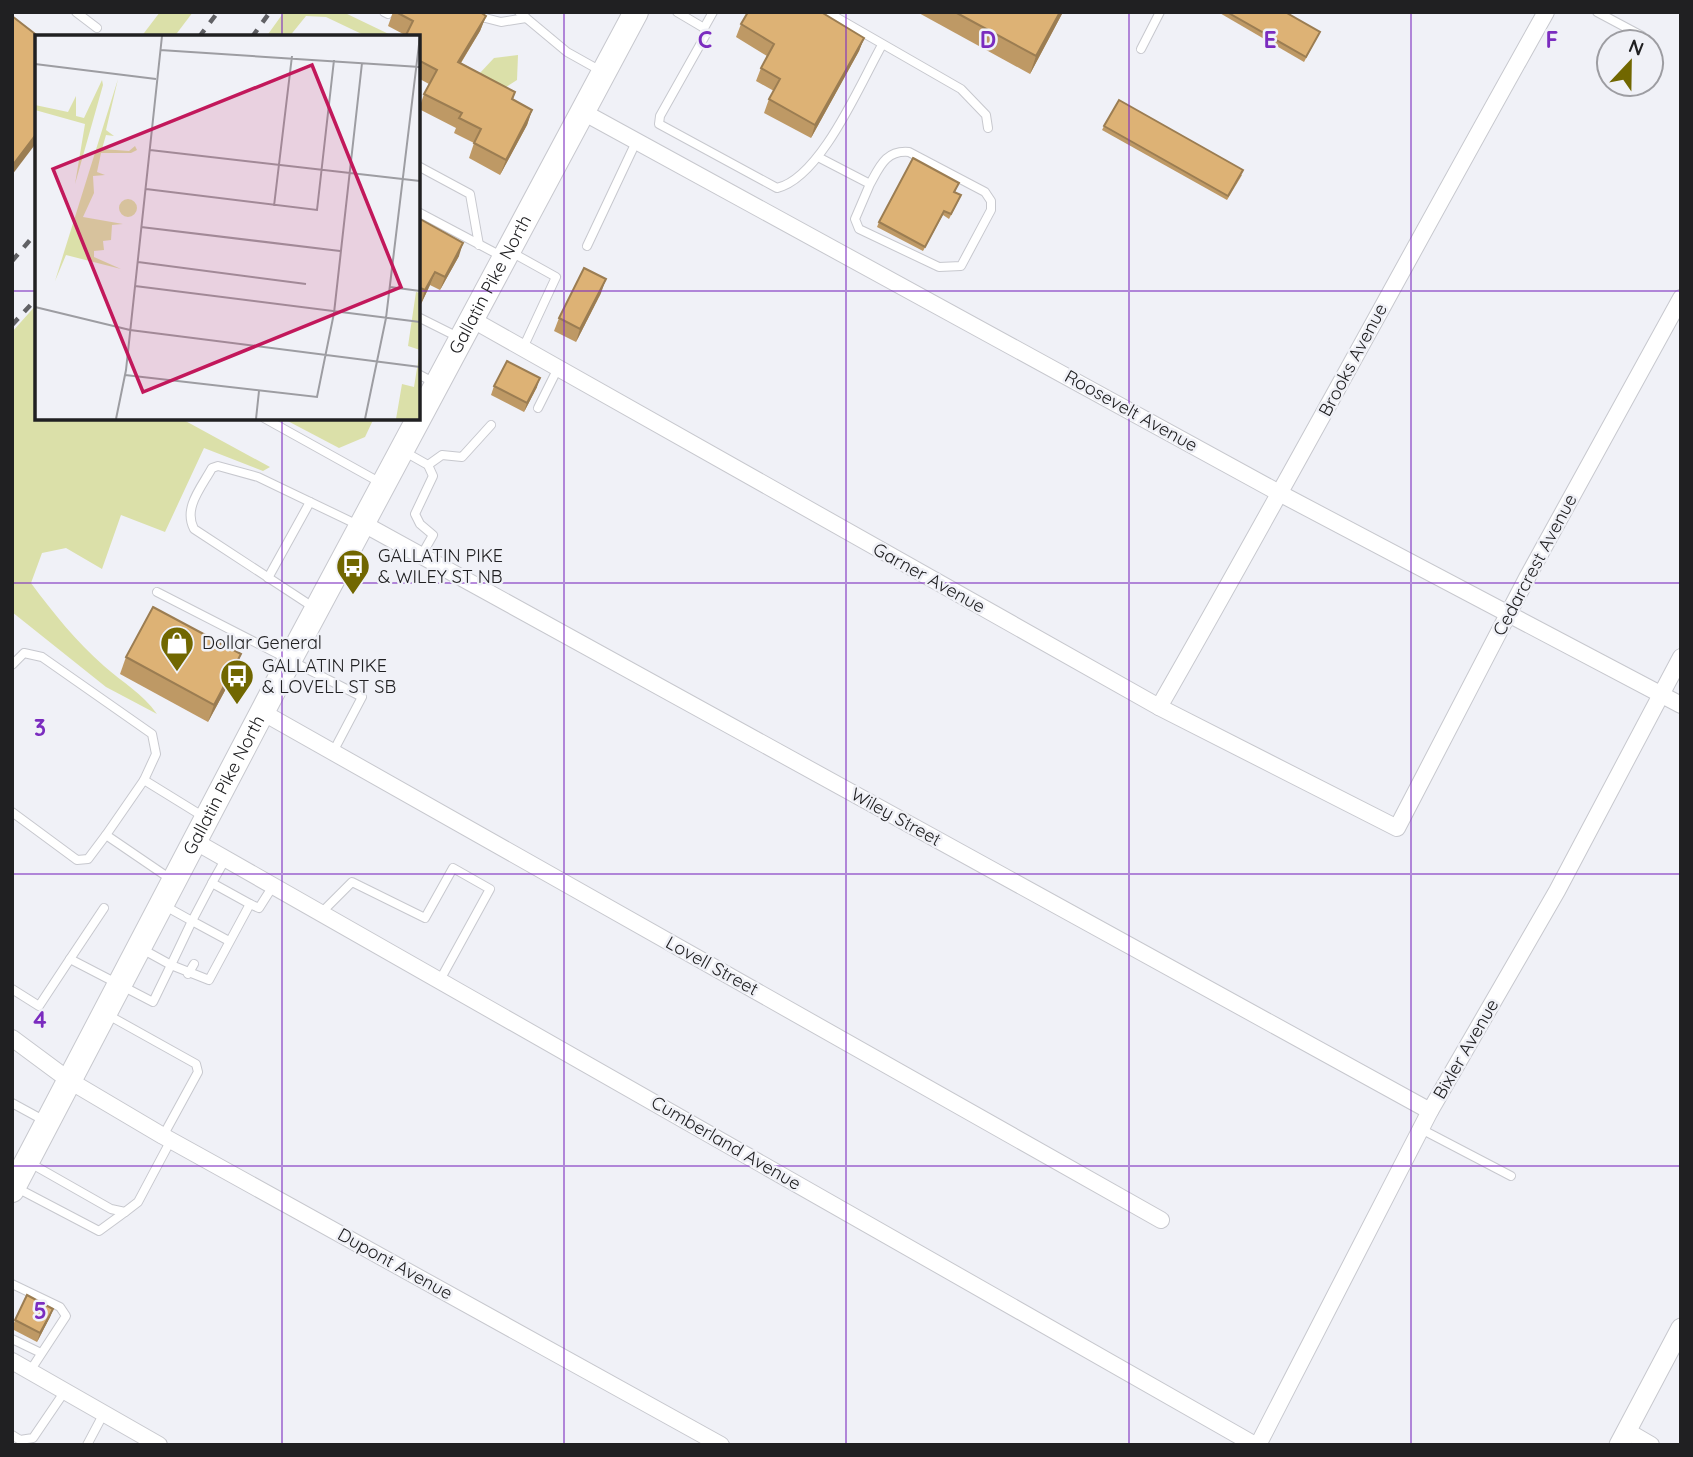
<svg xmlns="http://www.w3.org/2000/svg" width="1693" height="1457" viewBox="0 0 1693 1457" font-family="Quicksand,sans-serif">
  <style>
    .green { fill: #dbe0a9 }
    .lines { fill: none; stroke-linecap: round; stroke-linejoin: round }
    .service-casing { stroke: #c7c8ce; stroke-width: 10 }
    .minor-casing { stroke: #c7c8ce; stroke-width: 18 }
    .tertiary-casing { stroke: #c7c8ce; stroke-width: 21 }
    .primary-casing { stroke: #c7c8ce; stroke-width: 26 }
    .service { stroke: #fff; stroke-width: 8 }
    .minor { stroke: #fff; stroke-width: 16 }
    .tertiary { stroke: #fff; stroke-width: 19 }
    .primary { stroke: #fff; stroke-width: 24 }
    .rail { stroke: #616165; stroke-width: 4.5; stroke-dasharray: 9 9; stroke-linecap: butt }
    .wall { fill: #be9965 }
    .shaded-wall { fill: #9b7d52 }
    .building { fill: #ddb275; stroke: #9b7d52; stroke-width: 2 }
    .grid { fill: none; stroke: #7b2cbf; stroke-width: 2; stroke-opacity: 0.55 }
    .labels { text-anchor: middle; stroke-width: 5; stroke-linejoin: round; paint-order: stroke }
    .street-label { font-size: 18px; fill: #202022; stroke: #f0f1f7 }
    .poi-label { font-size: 18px; fill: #202022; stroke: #f0f1f7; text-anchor: start }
    .inset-road { fill: none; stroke: #9d9da2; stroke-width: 2 }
    .view { fill: #c2185b; fill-opacity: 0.15; stroke: #c2185b; stroke-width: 3.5 }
    .inset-edge { fill: none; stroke: #202022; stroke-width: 3.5 }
    .grid-label { font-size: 23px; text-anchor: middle; font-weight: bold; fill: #7b2cbf; stroke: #f0f1f7; stroke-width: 5; stroke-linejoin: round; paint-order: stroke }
  </style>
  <rect width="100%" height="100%" fill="#f0f1f7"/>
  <!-- green -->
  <g class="green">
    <polygon points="160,12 193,12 174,37 141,37"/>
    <polygon points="284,12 343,12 395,37 368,37 326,17 306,16 289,37 266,37"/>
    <polygon points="518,55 517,80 500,91 479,74 494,58"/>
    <path d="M 37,304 L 37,418 L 180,418 L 270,467 L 263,471 L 204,448 L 165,532 L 121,515 L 102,569 L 66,548 L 42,553 L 31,583 C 53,613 76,641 104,666 C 123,683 142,693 157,714 L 106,687 L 12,612 L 12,332 Z"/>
    <polygon points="282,418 374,418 365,437 339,448"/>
  </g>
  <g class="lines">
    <!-- service casing -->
    <g class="service-casing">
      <g id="service">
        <polyline points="76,12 97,28"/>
        <polyline points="384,12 388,14"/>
        <polyline points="462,12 501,22 526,18"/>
        <polyline points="519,12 567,52 601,71"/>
        <path d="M 677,12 L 704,28 L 705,36 L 660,116 L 659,124 L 777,188 C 821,178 861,82 882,45"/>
        <polyline points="827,12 961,89 986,115 988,128"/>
        <polyline points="1597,12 1642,36"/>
        <polyline points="704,28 713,12"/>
        <polyline points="1141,49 1160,12"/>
        <path d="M 818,157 L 870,184 L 855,219 L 859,229 L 939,267 L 961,266 L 991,210 L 991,201 L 985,192 L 909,152 C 886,150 880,166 870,184"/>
        <polyline points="418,166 470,194 479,245"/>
        <polyline points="418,212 503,257"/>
        <polyline points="587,246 637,140"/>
        <polyline points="511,252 556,277 523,348"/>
        <polyline points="418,317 460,338"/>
        <polyline points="418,374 435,383"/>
        <polyline points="538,408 558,368"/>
        <polyline points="264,418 381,483"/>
        <polyline points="405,452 428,465 433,476 415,514 420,524 433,535 421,556"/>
        <polyline points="428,465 442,455 462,457 491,425"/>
        <polyline points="268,578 310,502"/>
        <polyline points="157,592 362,697 333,752"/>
        <path d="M 313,607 L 194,529 C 183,508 201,488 212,468 L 218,466 L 258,477 L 358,525"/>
        <polyline points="12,665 24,653 42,657 152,734 156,754 144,780"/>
        <polyline points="12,812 77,860 88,859 106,835"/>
        <polyline points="172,880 106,835 144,780 204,817"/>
        <polyline points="212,883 226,858"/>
        <polyline points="165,906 192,921 171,965 209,980 250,904 259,908 273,886"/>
        <polyline points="321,913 352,882 425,918 453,868 490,889 440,980"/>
        <polyline points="229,941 192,921 212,883 250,904"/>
        <polyline points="70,959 104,908"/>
        <polyline points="188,974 194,964"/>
        <polyline points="12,989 39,1006 70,959 153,1002 171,965 142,949"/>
        <polyline points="108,1015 196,1064 198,1072 163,1136"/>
        <polyline points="12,1103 45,1121"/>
        <polyline points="1421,1129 1511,1176"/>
        <polyline points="30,1163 111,1209 125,1212 138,1202 171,1140"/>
        <polyline points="17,1188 99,1231 125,1212"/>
        <polyline points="12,1284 60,1307 66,1316 30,1371"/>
        <polyline points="12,1339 41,1353"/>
        <polyline points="12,1435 20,1440 33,1438 65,1391"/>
        <polyline points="87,1445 104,1413"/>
      </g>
    </g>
    <!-- minor casing -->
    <g class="minor-casing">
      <g id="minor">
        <polyline points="583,112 1281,494 1681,705"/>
        <polyline points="473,320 1159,707 1397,828 1528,576 1681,298"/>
        <polyline points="362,523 1430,1111"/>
        <path d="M 1159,707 C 1291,477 1416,243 1546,12"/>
        <polyline points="262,712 1161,1220"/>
        <polyline points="196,842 1255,1445"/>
        <polyline points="12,1038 70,1081 163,1136 721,1445"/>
        <polyline points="12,1361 159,1445"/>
        <polyline points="1627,1431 1651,1445"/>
        <polyline points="1258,1445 1430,1111 1557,891 1681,657"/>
      </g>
    </g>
    <!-- tertiary casing -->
    <g class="tertiary-casing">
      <polyline id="tertiary" points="1619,1445 1681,1328"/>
    </g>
    <!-- primary casing -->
    <g class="primary-casing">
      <g id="primary">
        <path id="s1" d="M 12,1190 L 289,661 L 636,12"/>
      </g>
    </g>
    <!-- service -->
    <use href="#service" class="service"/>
    <!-- minor -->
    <use href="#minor" class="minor"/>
    <!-- tertiary -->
    <use href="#tertiary" class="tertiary"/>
    <!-- primary -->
    <use href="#primary" class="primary"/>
    <!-- rail -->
    <g class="rail">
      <polyline points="199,37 218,12"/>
      <polyline points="252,37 270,12"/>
      <polyline points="12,261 37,232"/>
      <polyline points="12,325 37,298"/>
    </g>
  </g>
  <!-- wall -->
  <g class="wall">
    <polygon points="393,12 480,12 486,16 480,31 461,63 515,92 513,99 532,110 527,125 500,175 469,158 474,143 454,133 456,128 419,109 424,94 429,84 418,78 418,37 405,35 388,26"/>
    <polygon points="917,12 1063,12 1030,74"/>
    <polygon points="1218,12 1285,12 1320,32 1304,62"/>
    <polygon points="741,24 864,38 859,51 811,138 764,113 769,99 774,91 756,81 761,68 767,56 736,37"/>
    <polygon points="1104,126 1242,175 1227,200 1102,130"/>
    <polygon points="957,187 955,192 959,200 949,219 943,215 923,251 877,227 879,222"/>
    <polygon points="418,222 459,256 440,290 430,285 421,304 418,302"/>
    <polygon points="601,293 576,342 554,331 559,318"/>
    <polygon points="494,386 537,387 524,412 491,395"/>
    <polygon points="126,657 235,672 208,722 120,674"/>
    <polygon points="53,1309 50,1317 37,1342 12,1329 15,1320"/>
  </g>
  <!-- shaded-wall -->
  <g class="shaded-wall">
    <polygon points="1060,12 1063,12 1030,74 1036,56"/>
    <polygon points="486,16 480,31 452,77 458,62"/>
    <polygon points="864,38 859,51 811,138 815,125"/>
    <polygon points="532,110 527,125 500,175 506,160"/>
    <polygon points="37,133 37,142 12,175 12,166"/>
    <polygon points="463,243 459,256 440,290 445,277"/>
    <polygon points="435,272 430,285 421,304 425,290"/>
    <polygon points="606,279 601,293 576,342 580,329"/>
    <polygon points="540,378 537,387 524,412 527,403"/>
    <polygon points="241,654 235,672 208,722 214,705"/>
    <polygon points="53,1309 50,1317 37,1342 40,1333"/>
  </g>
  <!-- building -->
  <g class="building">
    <polygon points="396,12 480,12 486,16 458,62 515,92 512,99 532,110 506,160 474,143 481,129 459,118 462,113 424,94 437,70 418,60 418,37 405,37 413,21"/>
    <polygon points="748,12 821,12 864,38 815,125 769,99 780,79 761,68 774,44 741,24"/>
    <polygon points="955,12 1060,12 1036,56"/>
    <polygon points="1227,12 1285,12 1320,32 1306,57"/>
    <polygon points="12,16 39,37 37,37 37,133 12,166"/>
    <polygon points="1119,100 1243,170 1228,196 1104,126"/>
    <polygon points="913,158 959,183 954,192 961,195 951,214 944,211 925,247 879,222"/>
    <polygon points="420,219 463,243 445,277 435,272 425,290 418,287 418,222"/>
    <polygon points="584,268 606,279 580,329 559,318"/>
    <polygon points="507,361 540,378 527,403 494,386"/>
    <polygon points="153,607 241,654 214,705 126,657"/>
    <polygon points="27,1295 53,1309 40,1333 15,1320"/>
  </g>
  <!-- grid -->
  <path class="grid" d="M 282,12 L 282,37M 564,12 L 564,1445M 846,12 L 846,1445M 1129,12 L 1129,1445M 1411,12 L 1411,1445M 12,291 L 37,291M 418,291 L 1681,291M 282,418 L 282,1445M 12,583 L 1681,583M 12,874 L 1681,874M 12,1166 L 1681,1166"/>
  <!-- icons -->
  <defs>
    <g id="bus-pin" transform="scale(1.75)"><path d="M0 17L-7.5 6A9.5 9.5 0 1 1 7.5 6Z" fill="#716700" stroke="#f0f1f7"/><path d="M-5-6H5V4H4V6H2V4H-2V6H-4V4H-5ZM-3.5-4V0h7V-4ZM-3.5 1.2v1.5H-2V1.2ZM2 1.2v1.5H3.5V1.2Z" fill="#fff"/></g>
    <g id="shop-pin" transform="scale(1.75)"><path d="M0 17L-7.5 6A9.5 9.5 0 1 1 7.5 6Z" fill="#716700" stroke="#f0f1f7"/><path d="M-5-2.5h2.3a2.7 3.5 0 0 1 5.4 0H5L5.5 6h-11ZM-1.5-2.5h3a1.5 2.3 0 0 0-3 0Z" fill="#fff"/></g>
  </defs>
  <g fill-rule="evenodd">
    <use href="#bus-pin" x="353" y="566"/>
    <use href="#shop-pin" x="177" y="643"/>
    <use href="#bus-pin" x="237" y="676"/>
  </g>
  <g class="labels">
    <!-- street labels -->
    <g class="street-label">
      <text dy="6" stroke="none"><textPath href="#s1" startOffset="1024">Gallatin Pike North</textPath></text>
      <text transform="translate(1353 360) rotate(-62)" y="6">Brooks Avenue</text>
      <text transform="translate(1131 411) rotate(29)" y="6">Roosevelt Avenue</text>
      <text transform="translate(1535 565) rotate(-62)" y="6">Cedarcrest Avenue</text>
      <text transform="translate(929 578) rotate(29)" y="6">Garner Avenue</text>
      <text dy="6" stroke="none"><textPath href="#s1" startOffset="457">Gallatin Pike North</textPath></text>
      <text transform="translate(896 817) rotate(29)" y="6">Wiley Street</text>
      <text transform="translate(712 966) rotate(29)" y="6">Lovell Street</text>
      <text transform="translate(1466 1049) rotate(-60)" y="6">Bixler Avenue</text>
      <text transform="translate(726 1143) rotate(30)" y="6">Cumberland Avenue</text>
      <text transform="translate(395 1264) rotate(29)" y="6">Dupont Avenue</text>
    </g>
    <!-- poi labels -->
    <g class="poi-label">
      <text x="378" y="562">GALLATIN PIKE<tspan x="378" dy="21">&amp; WILEY ST NB</tspan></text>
      <text x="202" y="649">Dollar General</text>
      <text x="262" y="672">GALLATIN PIKE<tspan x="262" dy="21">&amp; LOVELL ST SB</tspan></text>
    </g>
  </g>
  <!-- overview -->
  <g transform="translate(35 35)">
    <rect width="385" height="385" fill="#f0f1f7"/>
    <path d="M 83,44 L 71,95 L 79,101 L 71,100 L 67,114 L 94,116 L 100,111 L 102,115 L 96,118 L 66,118 L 62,137 L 70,140 L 58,141 L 59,158 L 48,182 L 88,189 L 77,190 L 76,205 L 68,206 L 69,215 L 59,216 L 59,222 L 86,234 L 31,220 L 20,246 ZM 67,45 L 68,50 L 40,149 L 50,89 L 0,75 L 0,70 L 33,77 L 41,61 L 41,81 L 49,83 ZM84 173a9 9 0 1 1 18 0a9 9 0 1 1-18 0ZM 381,257 L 385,258 L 385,384 L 361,384 L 367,349 L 379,352 L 385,315 L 373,311 Z" fill="#dbe0a9"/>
    <path class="inset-road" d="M 125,15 L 385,32M 0,29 L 121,44M 115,115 L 385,146M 111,154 L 282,175 L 299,25M 239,171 L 257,21M 106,192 L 305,216M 103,227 L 271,249M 100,251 L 385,287M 355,252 L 385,256M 0,272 L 95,295 L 385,332M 90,340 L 282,362 L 299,278 L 327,28M 81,384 L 91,335 L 127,1M 221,384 L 224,356M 330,384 L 351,283 L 385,1"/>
    <path class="view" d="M 277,30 L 366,252 L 108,357 L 18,134 Z"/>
    <rect width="385" height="385" class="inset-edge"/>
  </g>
  <g class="grid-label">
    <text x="705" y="48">C</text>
    <text x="988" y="48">D</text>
    <text x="1270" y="48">E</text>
    <text x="1552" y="48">F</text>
    <text x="40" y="736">3</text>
    <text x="40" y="1028">4</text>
    <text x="40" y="1319">5</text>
  </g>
  <!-- border -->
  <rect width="1693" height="1457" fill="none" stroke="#202022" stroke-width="28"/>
  <!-- north arrow -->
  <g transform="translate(1630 63) rotate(22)"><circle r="33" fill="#f0f1f7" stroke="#9d9da2" stroke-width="2"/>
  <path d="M0-5L12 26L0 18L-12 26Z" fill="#716700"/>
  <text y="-10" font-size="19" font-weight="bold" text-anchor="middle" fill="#202022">N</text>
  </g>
</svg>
